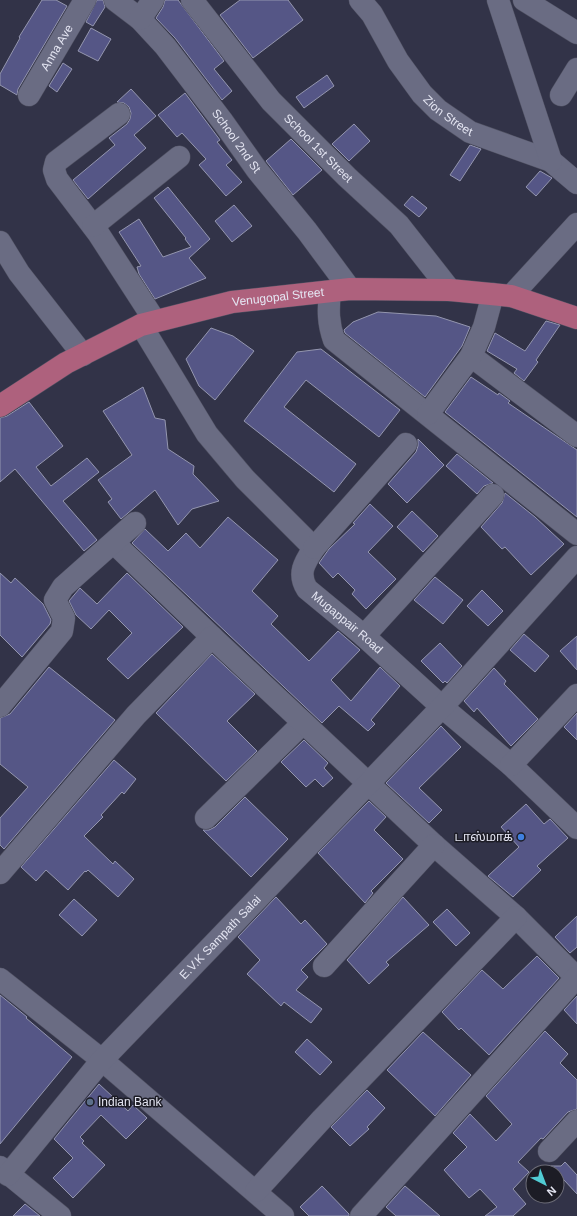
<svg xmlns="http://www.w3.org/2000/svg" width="577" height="1216" viewBox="0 0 577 1216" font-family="Arial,'Noto Sans Tamil',sans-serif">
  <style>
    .building { fill: #555686; stroke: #9496af }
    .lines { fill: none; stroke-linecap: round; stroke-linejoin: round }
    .minor-casing { stroke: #4f5061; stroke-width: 23 }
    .major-casing { stroke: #4f5061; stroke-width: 23 }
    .minor { stroke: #6a6c83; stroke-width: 22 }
    .major { stroke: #ae617d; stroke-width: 22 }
    .shop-dot { fill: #3f7fe0; stroke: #1c1c25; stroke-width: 1.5 }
    .service-dot { fill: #5c6f8a; stroke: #1c1c25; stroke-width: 1.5 }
    .labels { text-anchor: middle; stroke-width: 3; stroke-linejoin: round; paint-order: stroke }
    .street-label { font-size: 12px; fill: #e4e5f2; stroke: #1c1c25 }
    .poi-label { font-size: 12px; fill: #e4e5f2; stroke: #1c1c25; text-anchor: end }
  </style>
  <rect width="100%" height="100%" fill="#323348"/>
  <!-- building -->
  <g class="building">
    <polygon points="42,0 56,0 67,6 18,89 17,95 0,85 0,74 20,38 19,37"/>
    <polygon points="97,0 103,0 105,7 93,26 86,22"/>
    <polygon points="165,0 178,0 224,61 214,69 232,91 222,100 175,38 156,18 163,7"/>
    <polygon points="240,0 288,0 303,20 253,58 220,15"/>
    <polygon points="91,28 111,39 98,61 78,51"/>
    <polygon points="63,63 72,69 57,92 49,86"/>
    <polygon points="327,75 334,86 304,108 296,97"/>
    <polygon points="131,89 156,116 134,135 146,148 88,199 73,180 115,145 109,138 127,124 130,119 131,113 129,107 124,103 117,102"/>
    <polygon points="185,93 220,140 217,142 232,160 226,165 242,182 226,196 199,165 206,159 182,133 177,137 158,115"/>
    <polygon points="354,124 370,141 349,161 332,144"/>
    <polygon points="291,139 322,170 293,195 266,161"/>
    <polygon points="470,145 481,149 460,181 450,175"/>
    <polygon points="540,171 552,178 536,196 526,187"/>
    <polygon points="168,187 210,239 189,258 206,278 155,299 139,274 137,267 141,266 119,232 139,219 163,257 191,247 185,239 186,238 154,198"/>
    <polygon points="412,196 427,208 419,217 404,205"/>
    <polygon points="234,205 252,226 232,242 215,221"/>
    <polygon points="378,312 436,316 470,327 462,346 425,397 345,333 344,330 353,322"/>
    <polygon points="546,321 560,325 536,360 538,362 524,381 514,373 517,369 487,351 495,333 525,351"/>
    <polygon points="211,328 233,336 254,351 215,400 199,386 186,359"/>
    <polygon points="321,349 400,410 379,437 306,380 284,407 356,464 334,492 244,421 297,352"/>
    <polygon points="471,377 498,395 499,393 510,401 508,403 577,450 577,517 445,412"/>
    <polygon points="143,387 155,418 165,420 168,449 194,466 193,474 219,501 192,509 178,525 155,490 121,519 108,502 112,499 98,480 132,455 103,411"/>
    <polygon points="29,402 63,446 36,467 51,486 87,458 99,472 63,501 97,540 84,551 15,469 0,482 0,418 7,416"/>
    <polygon points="418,439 444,465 407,503 388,484 416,452 418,446"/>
    <polygon points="457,454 493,483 484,486 477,494 446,466"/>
    <polygon points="505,493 535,517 564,544 531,575 505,547 502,549 481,527 502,503"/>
    <polygon points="370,504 393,526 368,552 396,579 366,609 352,594 355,590 338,573 333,578 319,563 329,549 355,524 353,523"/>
    <polygon points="412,511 438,536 423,552 397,527"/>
    <polygon points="228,517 278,560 252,591 278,616 271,624 309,661 338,631 360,650 331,680 351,701 380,667 400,686 371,720 375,724 368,731 339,706 322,723 132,543 145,529 168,551 186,533 200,548"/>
    <polygon points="0,573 11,583 15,578 43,604 51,620 50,624 22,657 0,635"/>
    <polygon points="127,573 183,627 128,679 107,659 132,633 109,610 91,629 76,615 69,601 80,588 97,604"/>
    <polygon points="435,577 463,600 443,624 414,600"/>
    <polygon points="482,590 503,611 488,626 467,606"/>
    <polygon points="524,634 549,656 535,672 510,650"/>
    <polygon points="577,636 577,670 560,651"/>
    <polygon points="440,643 462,666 447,683 445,681 443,683 421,661"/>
    <polygon points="212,654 255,694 227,721 257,751 226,781 156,713"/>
    <polygon points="49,667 115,720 4,849 0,845 0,818 28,787 0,764 0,718 10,714"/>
    <polygon points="494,668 506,681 504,684 538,719 511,746 477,708 474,712 464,701"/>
    <polygon points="577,713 577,740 564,727"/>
    <polygon points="441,726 461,747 419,788 442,810 429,823 386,783"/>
    <polygon points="304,740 328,763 324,768 333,778 323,787 315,779 306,787 281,762"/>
    <polygon points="114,760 136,779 124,794 122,792 101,815 103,817 84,836 113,864 115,861 134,879 118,897 88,870 86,872 85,871 68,890 46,870 36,881 21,867"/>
    <polygon points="245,797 288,839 251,877 203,830 209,830 215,827"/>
    <polygon points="369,801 386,817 374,830 403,859 371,891 373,893 365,903 318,853"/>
    <polygon points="526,804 544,824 550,819 568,838 537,866 541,870 513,897 488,876 519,847 501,827"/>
    <polygon points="276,897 301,924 305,920 327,944 301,970 308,977 296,990 322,1009 311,1023 284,1002 281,1006 247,974 260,960 238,937"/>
    <polygon points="403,897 429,925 386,962 389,965 369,984 347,960"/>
    <polygon points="74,899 97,920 82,936 59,915"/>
    <polygon points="447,909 470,933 456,946 433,922"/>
    <polygon points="577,916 577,947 570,953 555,937"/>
    <polygon points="537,956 559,978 489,1055 461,1028 459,1030 442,1012 482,970 503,989"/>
    <polygon points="0,995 27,1017 26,1018 72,1057 0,1144"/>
    <polygon points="577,996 577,1024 564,1010"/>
    <polygon points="545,1031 568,1054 560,1063 577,1080 577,1109 568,1112 543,1139 541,1138 518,1162 529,1172 513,1189 526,1204 513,1216 485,1216 497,1207 480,1189 469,1198 444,1170 467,1147 453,1133 470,1114 496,1141 512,1124 486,1096"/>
    <polygon points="423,1032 471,1075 435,1116 387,1070"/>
    <polygon points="307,1039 332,1062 320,1075 295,1052"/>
    <polygon points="99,1084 128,1111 133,1105 147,1118 126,1139 101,1115 80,1137 84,1141 82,1143 105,1165 73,1198 53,1178 73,1158 54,1139"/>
    <polygon points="367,1090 385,1108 367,1127 369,1129 350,1146 331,1127"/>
    <polygon points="565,1162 577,1175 577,1194 551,1166 561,1166"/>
    <polygon points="322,1186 349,1214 349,1216 309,1216 300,1207"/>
    <polygon points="405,1186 440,1216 396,1216 386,1207"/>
    <polygon points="25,1204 40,1216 13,1216"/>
  </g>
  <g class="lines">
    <!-- minor casing -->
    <g class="minor-casing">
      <g id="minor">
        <path id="s1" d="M 115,0 L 140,19 L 165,46 L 223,122 L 257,170 L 307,231 L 350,289"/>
        <path id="s2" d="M 192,0 L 271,101 L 347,177 L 399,225 L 450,290"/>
        <path id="s3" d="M 360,0 L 372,14 L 398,61 L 422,94 L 438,110 L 470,132 L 551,161 L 577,183"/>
        <polyline points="498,0 551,161"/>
        <polyline points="524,0 577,33"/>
        <polyline points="140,19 153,0"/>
        <path id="s4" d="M 29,95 L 85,0"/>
        <polyline points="561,95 577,69"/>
        <polyline points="119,114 56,162 54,170 57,179 98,233 155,321"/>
        <polyline points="93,226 179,157"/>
        <polyline points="0,242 19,273 83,355"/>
        <path d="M 330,292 C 328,310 328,323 334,340 L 577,534"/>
        <polyline points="511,296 577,224"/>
        <path id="s5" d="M 141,325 L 207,434 L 245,479 L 314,548 C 305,562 297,573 307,589 L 364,636 L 442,707 L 511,765 L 577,828"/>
        <polyline points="471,356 577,436"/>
        <polyline points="428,414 471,356 484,327 493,294"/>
        <polyline points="114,543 212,637"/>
        <polyline points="314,548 406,444"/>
        <polyline points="364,636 493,495"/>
        <polyline points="0,706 62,631 64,618 55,600 63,587 135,523"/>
        <polyline points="511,765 577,695"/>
        <polyline points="206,818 303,723"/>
        <polyline points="0,873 136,715 212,637 434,845 516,917 577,978"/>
        <polyline points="324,966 434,845"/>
        <polyline points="0,979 102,1060 283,1216"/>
        <polyline points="549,1151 577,1121"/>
        <polyline points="0,1167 60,1216"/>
        <path id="s6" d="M 8,1175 L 102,1060 L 442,707 L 577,557"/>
        <polyline points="256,1191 322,1119 516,917"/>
        <polyline points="361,1216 576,978"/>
      </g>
    </g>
    <!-- major casing -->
    <g class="major-casing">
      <g id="major">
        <path id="s7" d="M 0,406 L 66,363 L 141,325 L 232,302 L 350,289 L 450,290 L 511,296 L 577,318"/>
      </g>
    </g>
    <!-- minor -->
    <use href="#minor" class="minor"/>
    <!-- major -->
    <use href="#major" class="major"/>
  </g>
  <!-- markers -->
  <circle class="shop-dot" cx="521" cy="837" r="4"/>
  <circle class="service-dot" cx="90" cy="1102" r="4"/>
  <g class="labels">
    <!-- street labels -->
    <g class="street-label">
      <text dy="4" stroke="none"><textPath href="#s4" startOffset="55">Anna Ave</textPath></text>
      <text dy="4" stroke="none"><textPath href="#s3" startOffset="147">Zion Street</textPath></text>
      <text dy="4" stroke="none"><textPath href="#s1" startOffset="187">School 2nd St</textPath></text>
      <text dy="4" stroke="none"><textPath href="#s2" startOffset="195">School 1st Street</textPath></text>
      <text dy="4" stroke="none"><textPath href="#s7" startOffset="303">Venugopal Street</textPath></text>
      <text dy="4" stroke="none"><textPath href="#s5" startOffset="381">Mugappair Road</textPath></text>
      <text dy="4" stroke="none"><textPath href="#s6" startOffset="319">E.V.K Sampath Salai</textPath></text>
    </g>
    <!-- poi labels -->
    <g class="poi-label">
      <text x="513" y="841">டாஸ்மாக்</text>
      <text x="98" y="1106" text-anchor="start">Indian Bank</text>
    </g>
  </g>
  <!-- north arrow -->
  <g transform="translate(545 1184) rotate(138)"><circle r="19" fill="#1c1c25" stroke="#6c6c77"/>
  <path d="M0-3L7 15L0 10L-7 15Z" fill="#51ccd4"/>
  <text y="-6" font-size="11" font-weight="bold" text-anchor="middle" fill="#e4e5f2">N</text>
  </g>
</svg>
